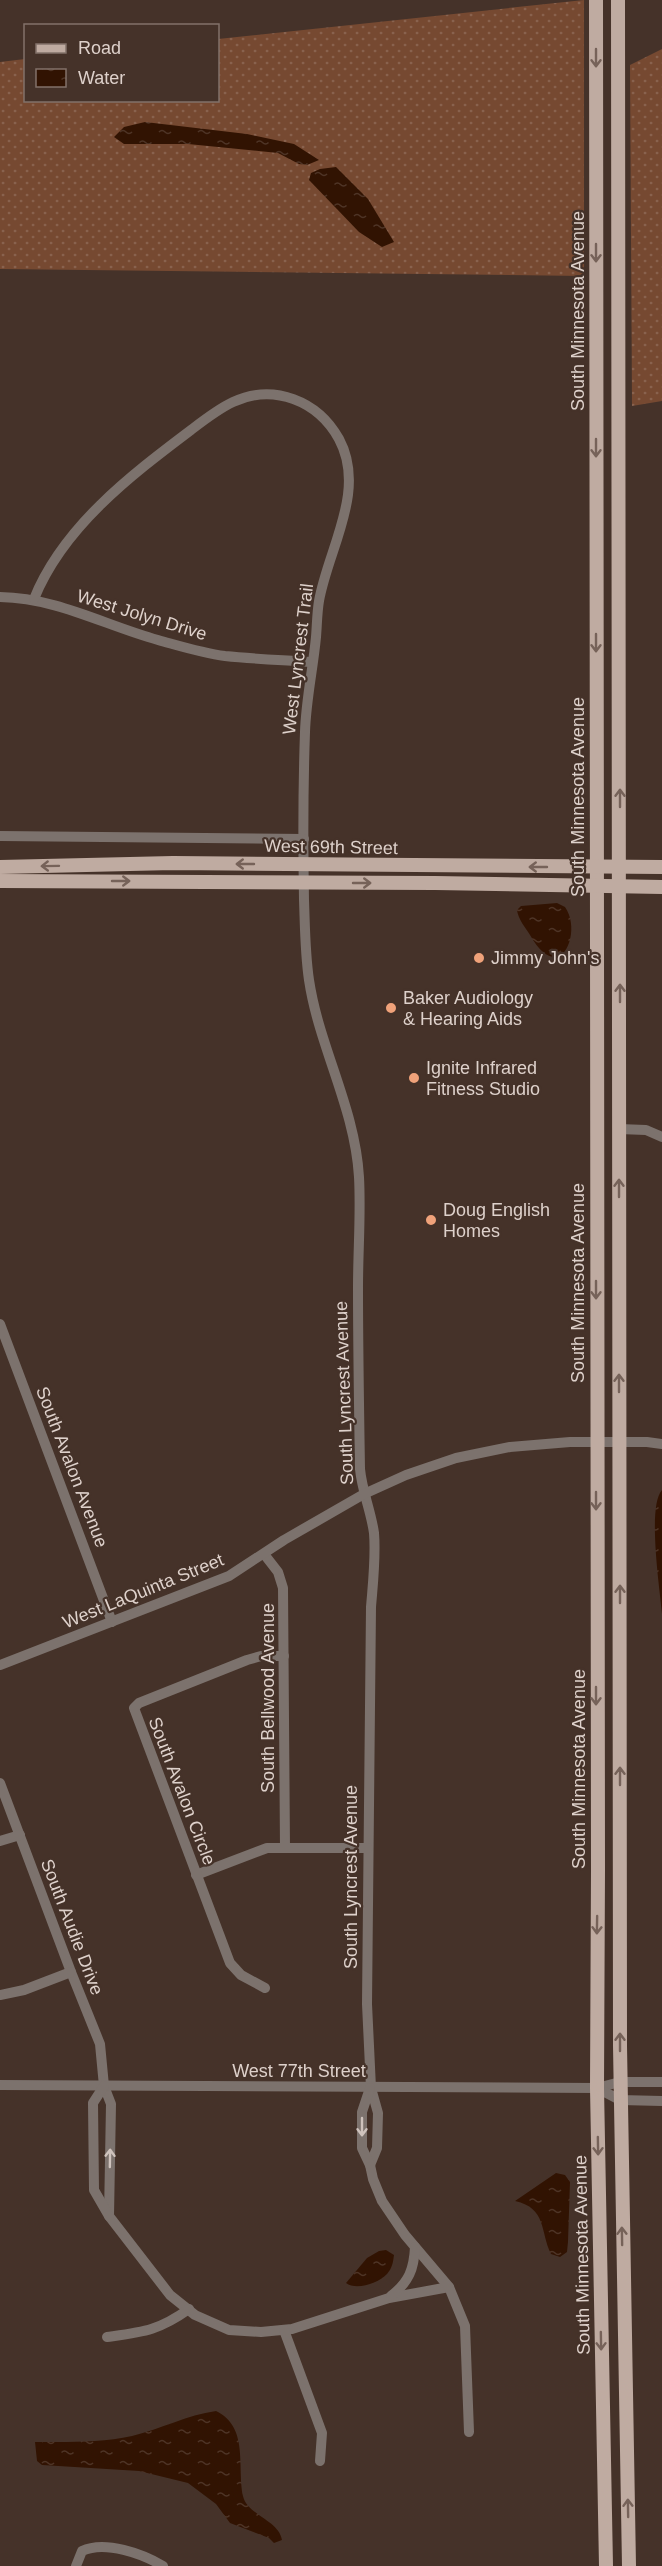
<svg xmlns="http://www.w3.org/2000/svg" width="662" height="2566" viewBox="0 0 662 2566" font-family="Helvetica,sans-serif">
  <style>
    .grass { fill: url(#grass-dots) }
    .water { fill: url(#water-ripples) }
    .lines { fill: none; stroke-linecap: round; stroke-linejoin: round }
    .minor { stroke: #7c726d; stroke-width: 10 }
    .major { stroke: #bfaba1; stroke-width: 14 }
    .oneway { stroke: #766259 }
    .oneway2 { stroke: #cfc3bd }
    .poi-dot { fill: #f0a27a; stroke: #453229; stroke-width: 2 }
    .labels { text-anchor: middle; stroke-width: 4.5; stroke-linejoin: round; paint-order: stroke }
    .street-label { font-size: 18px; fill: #ded1cb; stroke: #453229 }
    .poi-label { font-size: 18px; fill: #ded1cb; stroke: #453229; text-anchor: start }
  </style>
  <defs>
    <pattern id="grass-dots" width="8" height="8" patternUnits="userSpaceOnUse" patternTransform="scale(1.5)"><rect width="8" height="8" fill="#764931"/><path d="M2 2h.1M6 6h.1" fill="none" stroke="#89624e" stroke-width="1.8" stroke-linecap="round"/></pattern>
    <pattern id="water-ripples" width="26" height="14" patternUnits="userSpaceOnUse" patternTransform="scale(1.5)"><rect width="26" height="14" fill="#311302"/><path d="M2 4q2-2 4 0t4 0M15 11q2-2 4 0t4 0" fill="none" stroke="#4e3426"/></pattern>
  </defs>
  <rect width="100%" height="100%" fill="#453229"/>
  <!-- grass -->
  <g class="grass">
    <polygon points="584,0 584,276 0,269 0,62 25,59 26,100 218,100 218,39"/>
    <polygon points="662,49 662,401 632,406 630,65"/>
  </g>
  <!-- water -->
  <g class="water">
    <polygon points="145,122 247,134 294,144 319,160 307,165 299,164 278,153 188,144 124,144 114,137 124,127"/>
    <polygon points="336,167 368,199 394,242 382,247 359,232 309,180 311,173 320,169"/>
    <path d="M 557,903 L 565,907 C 583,932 560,988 530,935 C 525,927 518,919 517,910 L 521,906 Z"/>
    <path d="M 662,1490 L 662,1614 C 660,1590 647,1506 662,1490 Z"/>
    <path d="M 556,2173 L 565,2175 L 570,2182 L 568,2242 L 567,2252 L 560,2257 L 551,2254 C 540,2232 547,2208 515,2201 Z"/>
    <path d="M 386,2250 L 394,2255 C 393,2263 392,2268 387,2274 C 379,2283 356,2291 346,2283 L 367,2258 L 379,2251 Z"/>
    <path d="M 216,2411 C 249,2427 237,2466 243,2496 C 247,2515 279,2520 282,2540 L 274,2543 L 269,2538 L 230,2523 L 216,2504 L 188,2483 L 139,2471 L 42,2465 L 37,2461 L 35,2442 C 67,2442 101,2443 132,2436 C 161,2429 187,2415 216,2411 Z"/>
  </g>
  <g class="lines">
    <!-- minor -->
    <g class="minor">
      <path d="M 0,597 C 57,598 104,625 158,640 C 180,646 202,653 225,656 C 254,659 283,660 312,662"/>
      <path d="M 34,599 C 63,527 130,476 191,430 C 204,420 218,409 233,402 C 274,383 318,401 339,439 C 367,491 328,549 319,601 C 317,613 317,625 316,637 C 313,669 306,700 305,732 C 303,788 303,844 304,900 C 305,926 305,953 309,980 C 319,1047 355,1108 359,1177 C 361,1214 358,1250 358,1287 C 358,1348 359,1408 360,1469 C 362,1491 371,1511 374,1533 C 376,1557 373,1582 371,1607 L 367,2004 L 371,2088 L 378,2113 L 377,2148 L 370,2165"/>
      <polyline points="0,836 304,839"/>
      <polyline points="619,1129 646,1130 662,1137"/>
      <polyline points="0,1324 112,1622"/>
      <polyline points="264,1554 278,1572 283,1588 285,1848"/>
      <polyline points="0,1665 229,1576 284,1540 364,1494 406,1475 456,1458 510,1447 570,1442 647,1442 662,1444"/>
      <polyline points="0,1783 71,1972 100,2044 104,2086 111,2104 109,2216"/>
      <polyline points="0,1841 20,1835"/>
      <polyline points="196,1875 267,1848 368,1848"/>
      <polyline points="265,1988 241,1975 230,1963 134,1708 139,1703 247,1660 261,1656 284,1656"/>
      <polyline points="0,1995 24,1990 71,1972"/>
      <polyline points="0,2085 597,2088 620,2082 662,2082"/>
      <polyline points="104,2086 93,2103 94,2190 109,2216 170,2295 195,2315 229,2330 261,2332 292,2329 389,2298 449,2287"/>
      <polyline points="370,2088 362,2112 362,2148 370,2165 373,2179 382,2201 405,2235 449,2287 465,2326 469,2432"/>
      <polyline points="597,2088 620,2100 662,2101"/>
      <path d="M 391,2296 C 409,2282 414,2269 415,2247"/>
      <polyline points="284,2330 322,2433 320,2461"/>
      <path d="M 107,2337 C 143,2332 158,2331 189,2309"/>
      <path d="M 76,2566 L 82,2551 C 105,2540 143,2554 163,2566"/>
    </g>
    <!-- major -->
    <g class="major">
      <polyline points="596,0 598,1870 597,2088 606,2566"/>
      <polyline points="618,0 620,2046 629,2566"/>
      <polyline points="0,867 173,863 662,867"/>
      <polyline points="0,881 435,883 662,887"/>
    </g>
  </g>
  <!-- one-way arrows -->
  <defs><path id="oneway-shaft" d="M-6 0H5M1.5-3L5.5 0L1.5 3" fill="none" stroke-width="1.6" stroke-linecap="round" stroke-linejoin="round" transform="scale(1.5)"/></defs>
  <g class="oneway">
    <use href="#oneway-shaft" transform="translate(596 58) rotate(90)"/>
    <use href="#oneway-shaft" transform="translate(596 253) rotate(90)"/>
    <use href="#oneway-shaft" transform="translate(596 448) rotate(90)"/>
    <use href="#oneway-shaft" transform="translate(596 643) rotate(90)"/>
    <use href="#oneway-shaft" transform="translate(620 798) rotate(-90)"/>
    <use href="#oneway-shaft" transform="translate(245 864) rotate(-180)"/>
    <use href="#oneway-shaft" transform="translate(50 866) rotate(179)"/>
    <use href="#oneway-shaft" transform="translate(538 867) rotate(-180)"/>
    <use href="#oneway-shaft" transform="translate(121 881)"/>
    <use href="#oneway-shaft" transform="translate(362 883)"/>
    <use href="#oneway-shaft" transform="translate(620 993) rotate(-90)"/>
    <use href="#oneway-shaft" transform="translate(619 1188) rotate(-90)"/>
    <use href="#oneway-shaft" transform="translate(596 1290) rotate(90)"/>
    <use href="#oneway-shaft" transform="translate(619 1383) rotate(-90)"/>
    <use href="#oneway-shaft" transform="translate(596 1501) rotate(90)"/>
    <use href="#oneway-shaft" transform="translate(620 1594) rotate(-90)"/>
    <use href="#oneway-shaft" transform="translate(596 1696) rotate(90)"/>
    <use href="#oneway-shaft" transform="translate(620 1776) rotate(-90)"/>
    <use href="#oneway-shaft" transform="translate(597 1925) rotate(91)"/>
    <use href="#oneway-shaft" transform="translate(620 2042) rotate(-90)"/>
    <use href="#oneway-shaft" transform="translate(598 2146) rotate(89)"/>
    <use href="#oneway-shaft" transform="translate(622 2236) rotate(-91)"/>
    <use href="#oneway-shaft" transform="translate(601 2341) rotate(89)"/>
    <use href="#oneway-shaft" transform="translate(628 2508) rotate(-91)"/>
  </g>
  <g class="oneway2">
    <use href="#oneway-shaft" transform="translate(362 2127) rotate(90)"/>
    <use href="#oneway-shaft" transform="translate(110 2158) rotate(-89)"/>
  </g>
  <!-- markers -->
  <g class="poi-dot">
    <circle cx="479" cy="958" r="6"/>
    <circle cx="391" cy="1008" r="6"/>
    <circle cx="414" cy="1078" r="6"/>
    <circle cx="431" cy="1220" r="6"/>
  </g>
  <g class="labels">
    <!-- street labels -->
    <g class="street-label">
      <text transform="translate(578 311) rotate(-90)" y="6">South Minnesota Avenue</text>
      <text transform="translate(142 615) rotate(17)" y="6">West Jolyn Drive</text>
      <text transform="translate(298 659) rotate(-83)" y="6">West Lyncrest Trail</text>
      <text transform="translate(578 797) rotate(-90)" y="6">South Minnesota Avenue</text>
      <text transform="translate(331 847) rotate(1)" y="6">West 69th Street</text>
      <text transform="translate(578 1283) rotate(-90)" y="6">South Minnesota Avenue</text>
      <text transform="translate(344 1393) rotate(-92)" y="6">South Lyncrest Avenue</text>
      <text transform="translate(72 1467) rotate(69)" y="6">South Avalon Avenue</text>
      <text transform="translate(143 1591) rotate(-22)" y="6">West LaQuinta Street</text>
      <text transform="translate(268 1698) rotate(-90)" y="6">South Bellwood Avenue</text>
      <text transform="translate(579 1769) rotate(-90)" y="6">South Minnesota Avenue</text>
      <text transform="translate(182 1791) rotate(69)" y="6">South Avalon Circle</text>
      <text transform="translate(351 1877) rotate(-90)" y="6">South Lyncrest Avenue</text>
      <text transform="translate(72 1927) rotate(69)" y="6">South Audie Drive</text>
      <text x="299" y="2077">West 77th Street</text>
      <text transform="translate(582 2255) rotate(-91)" y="6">South Minnesota Avenue</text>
    </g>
    <!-- poi labels -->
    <g class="poi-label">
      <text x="491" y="964">Jimmy John's</text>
      <text x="403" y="1004">Baker Audiology<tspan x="403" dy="21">&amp; Hearing Aids</tspan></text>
      <text x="426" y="1074">Ignite Infrared<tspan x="426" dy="21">Fitness Studio</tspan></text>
      <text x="443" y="1216">Doug English<tspan x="443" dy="21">Homes</tspan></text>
    </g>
  </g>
  <!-- legend -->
  <rect x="24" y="24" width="195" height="78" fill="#453229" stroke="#82726a" stroke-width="1.5"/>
  <rect x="36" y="44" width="30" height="9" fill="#bfaba1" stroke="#82726a" stroke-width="1.5"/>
  <text x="78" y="54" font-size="18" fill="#ded1cb">Road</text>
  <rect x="36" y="69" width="30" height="18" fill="url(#water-ripples)" stroke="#82726a" stroke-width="1.5"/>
  <text x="78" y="84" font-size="18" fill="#ded1cb">Water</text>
</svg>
